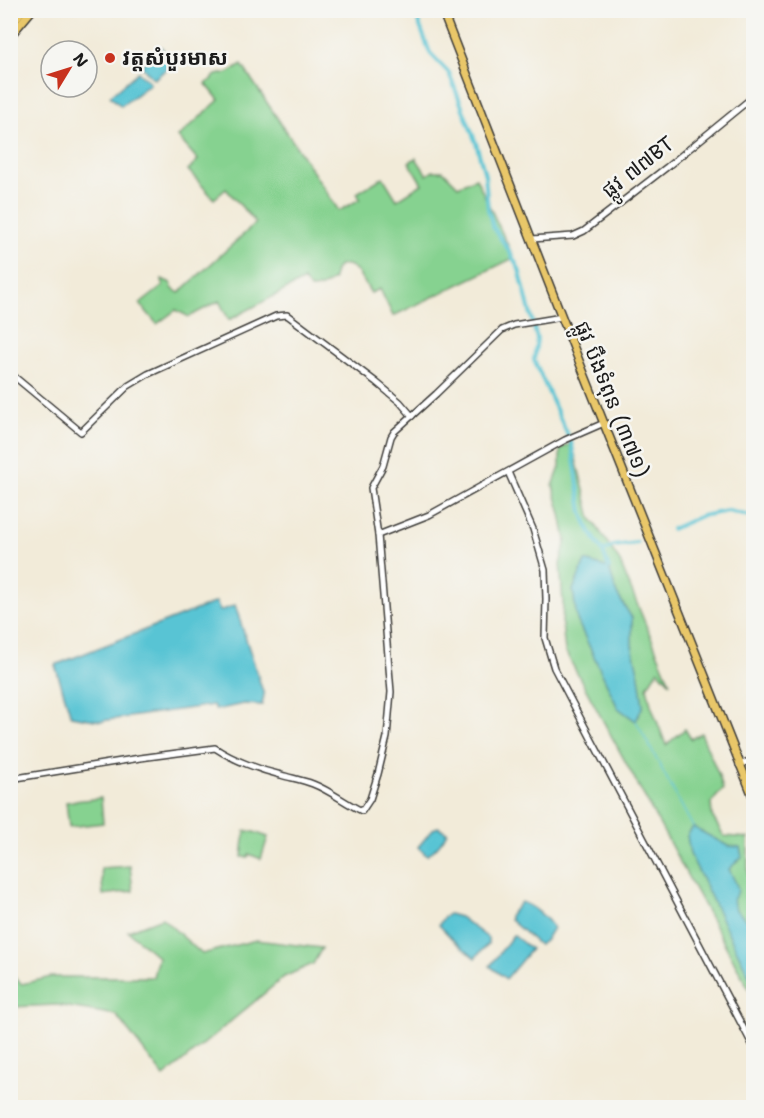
<svg xmlns="http://www.w3.org/2000/svg" width="764" height="1118" viewBox="0 0 764 1118" font-family="'Shantell Sans','Noto Sans Khmer',sans-serif">
  <style>
    .green { fill: #86d290; stroke: #517756; stroke-width: 1.5 }
    .water { fill: #59c4d4; stroke: #3a7078; stroke-width: 1.5 }
    .lines { fill: none; stroke-linecap: round; stroke-linejoin: round }
    .stream { stroke: #59c4d4; stroke-width: 1.5 }
    .canal { stroke: #59c4d4; stroke-width: 4 }
    .minor-casing { stroke: #3c3b38; stroke-width: 8 }
    .major-casing { stroke: #3c3b38; stroke-width: 10 }
    .minor { stroke: #fff; stroke-width: 5 }
    .major { stroke: #e9c769; stroke-width: 7 }
    .poi-dot { fill: #c8321e; stroke: #f6f6f2; stroke-width: 2 }
    .labels { text-anchor: middle; stroke-width: 5; stroke-linejoin: round; paint-order: stroke }
    .poi-label { font-size: 21px; font-weight: bold; fill: #1c1c1c; stroke: #f6f6f2; text-anchor: start }
    .street-label { font-size: 21px; fill: #1c1c1c; stroke: #f6f6f2 }
  </style>
  <rect width="100%" height="100%" fill="#f6f6f2"/>
  <filter id="ink" filterUnits="userSpaceOnUse"><feTurbulence type="fractalNoise" baseFrequency=".0167" numOctaves="2"/><feDisplacementMap in="SourceGraphic" scale="12" xChannelSelector="R" yChannelSelector="G"/><feConvolveMatrix kernelMatrix="1 2 1 2 8 2 1 2 1" color-interpolation-filters="sRGB"/></filter>
  <filter id="wash" filterUnits="userSpaceOnUse"><feTurbulence type="fractalNoise" baseFrequency=".008" numOctaves="4" result="noise"/><feDisplacementMap in="SourceGraphic" scale="24" xChannelSelector="R" yChannelSelector="G"/><feGaussianBlur stdDeviation="1.35" result="paint"/><feColorMatrix in="noise" values="0 0 0 0 0 0 0 0 0 0 0 0 0 0 0 0 0 1.4 0 .05"/><feComposite in="paint" operator="in"/></filter>
  <g filter="url(#wash)">
    <rect width="100%" height="100%" fill="#f2ebd9"/>
    <!-- green -->
    <g class="green">
      <path d="M 242,65 L 339,211 L 360,199 L 357,193 L 383,177 L 397,200 L 422,184 L 409,162 L 416,158 L 427,175 L 433,171 L 443,171 L 458,186 L 476,178 L 514,258 L 393,316 L 380,289 L 371,293 C 364,283 354,259 340,266 C 334,269 334,274 334,279 C 327,284 319,290 310,289 L 304,280 L 229,320 L 219,301 L 189,317 L 176,310 L 157,324 L 140,304 L 163,286 L 162,279 L 171,283 L 172,288 L 179,293 L 256,223 L 226,189 L 214,199 L 188,170 L 198,160 L 178,137 L 219,100 L 206,84 L 216,75 L 228,73 Z"/>
      <polygon points="572,443 591,518 619,560 670,683 658,670 647,687 651,705 666,745 685,729 691,739 701,733 718,773 723,789 711,803 712,816 724,836 748,838 748,874 754,899 753,996 565,651 562,624 563,603 560,564 566,540 561,514 553,486 560,467 560,449"/>
      <polygon points="101,798 103,823 69,827 66,802"/>
      <polygon points="245,831 254,832 268,837 261,859 249,854 248,857 242,857"/>
      <polygon points="130,866 133,891 103,895 101,868"/>
      <polygon points="162,918 202,954 256,940 322,948 313,964 284,977 164,1077 116,1015 57,1005 11,1007 11,975 22,984 51,977 153,977 158,957 128,931"/>
    </g>
    <!-- water -->
    <g class="water">
      <polygon points="161,47 174,63 154,79 141,66"/>
      <polygon points="138,72 149,81 150,84 121,106 110,96"/>
      <polygon points="585,561 609,568 617,594 632,618 632,645 639,676 643,706 636,721 618,708 577,620 573,590"/>
      <polygon points="216,602 220,611 235,605 264,695 262,705 243,704 216,710 213,705 101,721 71,716 55,665"/>
      <path d="M 438,827 L 447,832 C 443,841 436,849 428,855 L 426,855 L 418,847 L 433,829 Z"/>
      <path d="M 693,827 L 728,846 L 740,847 L 742,857 L 729,869 C 732,877 737,882 738,891 L 733,900 L 736,910 L 753,926 L 753,984 L 690,854 L 687,836 Z"/>
      <path d="M 521,902 C 532,905 548,918 553,928 L 545,941 L 539,945 L 510,920 L 510,915 Z"/>
      <polygon points="449,914 460,917 488,938 488,944 475,958 455,942 439,925 443,918"/>
      <polygon points="513,935 531,949 506,979 490,966"/>
    </g>
    <g class="lines">
      <!-- stream -->
      <polyline class="stream" points="636,721 693,827"/>
      <!-- canal -->
      <g class="canal">
        <polyline points="414,10 430,53 449,73 476,143 485,175 488,209 493,227 508,249 519,269 537,339 534,360 572,445 582,512 589,530 603,552 609,568"/>
        <polyline points="672,529 701,516 728,511 754,517"/>
        <polyline points="603,552 613,546 637,543"/>
      </g>
    </g>
  </g>
  <g filter="url(#ink)">
    <g class="lines">
      <!-- minor casing -->
      <g class="minor-casing">
        <g id="minor">
          <polyline points="532,239 573,236 584,231 667,167 754,96"/>
          <polyline points="10,373 81,432 128,386 148,374 276,316 287,315 376,382 400,402 412,416"/>
          <polyline points="508,472 533,529 545,570 546,599 545,638 554,668 754,1048"/>
          <polyline points="378,535 429,515 565,440 604,423"/>
          <polyline points="739,765 754,759"/>
          <path d="M 10,779 L 140,758 L 215,748 C 233,760 260,770 281,775 C 291,778 302,780 313,784 C 331,791 345,803 362,811 L 370,799 L 378,774 L 387,737 L 391,692 L 378,535 L 371,488 L 383,466 L 391,437 L 394,432 L 436,394 L 502,330 L 514,325 L 562,317"/>
        </g>
      </g>
      <!-- major casing -->
      <g class="major-casing">
        <g id="major">
          <polyline points="442,10 581,366 754,799"/>
          <polyline points="10,25 23,10"/>
          <polyline points="10,36 32,10"/>
        </g>
      </g>
      <!-- minor -->
      <use href="#minor" class="minor"/>
      <!-- major -->
      <use href="#major" class="major"/>
    </g>
  </g>
  <!-- markers -->
  <circle class="poi-dot" cx="110" cy="58" r="6"/>
  <g class="labels">
    <!-- poi labels -->
    <g class="poi-label">
      <text x="122" y="65">វត្តសំបួរមាស</text>
    </g>
    <!-- street labels -->
    <g class="street-label">
      <text transform="translate(638 167) rotate(-38)" y="7">ផ្លូវ ៧៧BT</text>
      <text transform="translate(612 399) rotate(68)" y="7">ផ្លូវ បឹងទំពុន (៣៧១)</text>
    </g>
  </g>
  <!-- margin -->
  <rect width="764" height="1118" fill="none" stroke="#f6f6f2" stroke-width="36"/>
  <!-- north arrow -->
  <g transform="translate(69 69) rotate(52)"><circle r="28" fill="#f6f6f2" stroke="#9f9f9c" stroke-width="1.5"/>
  <path d="M0-4.5L10 22L0 15L-10 22Z" fill="#c8321e"/>
  <text y="-9" font-size="16" font-weight="bold" text-anchor="middle" fill="#1c1c1c">N</text>
  </g>
</svg>
